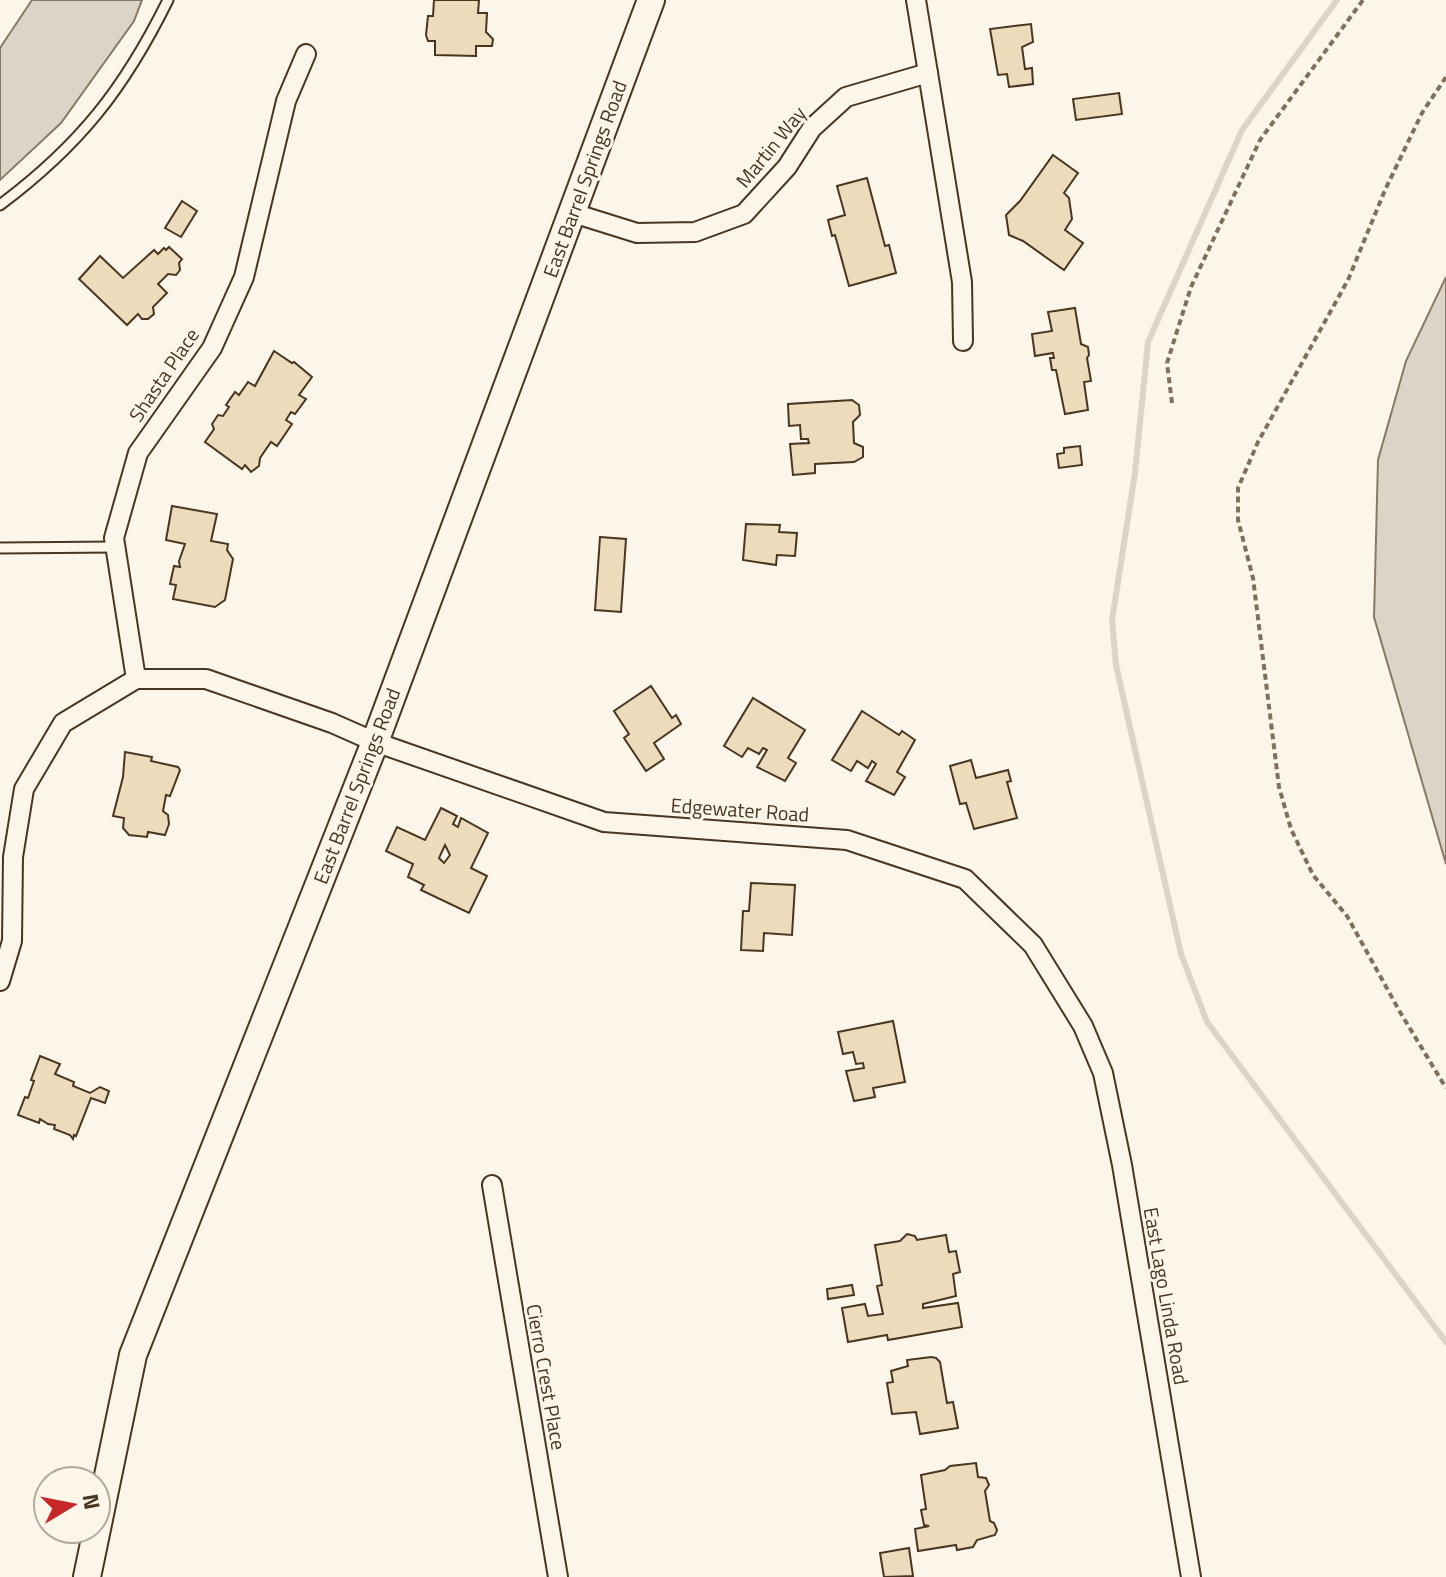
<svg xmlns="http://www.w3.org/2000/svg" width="1446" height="1577" viewBox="0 0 1446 1577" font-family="'Titillium Web',sans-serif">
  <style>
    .water { fill: #dcd4c6; stroke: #887966; stroke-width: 2 }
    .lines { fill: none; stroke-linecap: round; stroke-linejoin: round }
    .stream { stroke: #dcd4c6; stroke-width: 6 }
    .building { fill: #ecdcbc; stroke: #4a3520; stroke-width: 2; fill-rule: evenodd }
    .lane-casing { stroke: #4a3520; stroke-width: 13 }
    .street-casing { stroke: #4a3520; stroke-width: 22 }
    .secondary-casing { stroke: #4a3520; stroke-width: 30 }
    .path { stroke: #7f6f5c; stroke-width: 4; stroke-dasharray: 6 4; stroke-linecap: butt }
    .lane { stroke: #fbf6e9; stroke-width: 9 }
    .street { stroke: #fbf6e9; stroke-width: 18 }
    .secondary { stroke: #fbf6e9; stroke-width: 26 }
    .labels { text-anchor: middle; stroke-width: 6; stroke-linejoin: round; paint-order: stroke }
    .street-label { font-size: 20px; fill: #4a3520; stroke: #fbf6e9 }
  </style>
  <rect width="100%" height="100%" fill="#fbf6e9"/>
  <!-- water -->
  <g class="water">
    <polygon points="32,0 142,0 134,21 61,123 0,180 0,48"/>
    <polygon points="1446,277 1446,864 1374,617 1378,460 1406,361"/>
  </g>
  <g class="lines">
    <!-- stream -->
    <polyline class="stream" points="1337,0 1242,130 1148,342 1135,473 1112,620 1116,665 1181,954 1207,1022 1446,1342"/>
  </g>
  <!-- building -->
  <g class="building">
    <polygon points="434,0 479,0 478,13 487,13 486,32 493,39 492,46 476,46 476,56 435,55 435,41 428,41 426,35 428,16 433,16"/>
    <polygon points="1031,24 1033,42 1022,47 1025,69 1032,68 1033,84 1009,87 1007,74 998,75 990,29"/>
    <polygon points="1119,93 1122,114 1076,120 1073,99"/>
    <polygon points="1053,155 1078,173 1064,193 1069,198 1072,219 1065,230 1083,243 1064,270 1023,241 1009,235 1006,215 1020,201"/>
    <polygon points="867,178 885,246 889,245 896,273 849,286 835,235 832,236 828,220 845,215 837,186"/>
    <polygon points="182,201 197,211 181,237 165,228"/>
    <polygon points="169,247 182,259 179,263 180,270 176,275 168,274 158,284 167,293 153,307 154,314 148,319 142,319 138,314 127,325 79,279 100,256 123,278 154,250 158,254 164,248 166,250"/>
    <polygon points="1075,308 1081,344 1088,347 1089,355 1087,358 1091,381 1084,382 1088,410 1065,414 1056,370 1052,370 1050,358 1054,358 1053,353 1035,356 1032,334 1052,331 1048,312"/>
    <polygon points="274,351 292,363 294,362 312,377 299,395 306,399 295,414 291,412 286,420 292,424 277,446 271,442 260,458 259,466 251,472 245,465 242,469 205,442 214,429 212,424 218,415 223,416 229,407 226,405 235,392 239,395 248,382 255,386"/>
    <polygon points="852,400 859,405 860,415 853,422 854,443 863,447 863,457 854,462 815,464 815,473 793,475 790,444 809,443 808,439 801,439 800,425 789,426 788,404"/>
    <polygon points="1080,446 1082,465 1059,468 1057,454 1064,453 1064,448"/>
    <polygon points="172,506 217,514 211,541 228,544 227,550 233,559 225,600 215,607 173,599 176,585 170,584 174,566 180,567 179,561 185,544 166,540"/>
    <polygon points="746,524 780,525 779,532 797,533 795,556 777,555 776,565 743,560"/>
    <polygon points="600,537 626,539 621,612 595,610"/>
    <polygon points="651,686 672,718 676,715 681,724 654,743 664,759 646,771 624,738 629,734 614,711"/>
    <polygon points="753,698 805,730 788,758 796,763 785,781 757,767 767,750 763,748 759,754 748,748 742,757 724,746"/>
    <polygon points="862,711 899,735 902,731 915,740 897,772 905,777 894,795 866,781 876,764 872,761 868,768 857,761 851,771 832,760"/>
    <polygon points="125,752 152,757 151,761 178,767 180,770 170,796 166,795 163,811 168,815 169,824 165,835 148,832 147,837 129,835 123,828 124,818 113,816 123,777"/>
    <polygon points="971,760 976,778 1008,770 1011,781 1007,782 1017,818 974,829 966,803 960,804 950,766"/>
    <path d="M 441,808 L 457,816 L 453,824 L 458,827 L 461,818 L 488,833 L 471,868 L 487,876 L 469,913 L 421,890 L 424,885 L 408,877 L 413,864 L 386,851 L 397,827 L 425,840 ZM 445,845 L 450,855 L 444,863 L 439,858 Z"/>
    <polygon points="751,883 795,885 792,935 764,933 763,951 741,950 743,911 749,911"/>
    <polygon points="893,1021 905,1082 873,1088 875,1097 854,1101 846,1071 864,1068 863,1063 856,1064 853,1052 843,1054 838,1032"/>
    <polygon points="40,1056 60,1064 55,1074 74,1082 73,1086 90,1093 100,1087 109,1091 105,1103 91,1098 76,1136 74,1135 73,1139 70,1135 54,1129 55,1125 48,1124 40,1119 39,1123 18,1115 25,1097 28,1098 34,1081 31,1080"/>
    <polygon points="907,1234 915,1236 917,1240 946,1235 949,1252 956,1251 960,1272 953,1274 956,1296 923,1304 923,1308 958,1303 962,1327 888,1340 887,1335 848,1342 842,1308 865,1304 868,1316 883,1314 877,1286 882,1285 875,1245 900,1241"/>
    <polygon points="852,1285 854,1295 828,1299 827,1289"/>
    <polygon points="931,1357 936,1358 940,1362 947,1403 953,1402 958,1428 920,1434 916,1412 892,1414 887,1383 893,1382 891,1371 908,1366 907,1360"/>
    <polygon points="976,1463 978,1477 986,1478 989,1485 985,1491 990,1521 994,1523 997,1530 995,1535 977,1540 973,1547 957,1550 956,1545 918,1551 915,1529 929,1526 924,1525 921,1510 926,1509 921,1475 945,1470 950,1466"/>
    <polygon points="909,1548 913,1576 884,1577 880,1553"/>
  </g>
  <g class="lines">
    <!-- lane casing -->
    <g class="lane-casing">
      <g id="lane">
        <path d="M 0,205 C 80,145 124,89 168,0"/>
        <polyline points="0,548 115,547"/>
      </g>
    </g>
    <!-- street casing -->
    <g class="street-casing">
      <g id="street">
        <polyline points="928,73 962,282 963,341"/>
        <polyline points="573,213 637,233 695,232 744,214 787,167 812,128 846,97 928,73 916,0"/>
        <polyline points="136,679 114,538 138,453 212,348 244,277 286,101 306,54"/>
        <polyline points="0,981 12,941 13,857 24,789 63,723 136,679 206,679 332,723 375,742 604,822 847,840 965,879 1033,945 1083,1026 1103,1073 1122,1165 1191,1577"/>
        <polyline points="492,1185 558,1577"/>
      </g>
    </g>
    <!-- secondary casing -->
    <g class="secondary-casing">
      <polyline id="secondary" points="87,1577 133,1355 375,742 651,0"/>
    </g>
    <!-- path -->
    <g class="path">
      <polyline points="1446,77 1422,113 1385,190 1348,280 1258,442 1238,488 1238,520 1253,578 1279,787 1291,829 1313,875 1347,916 1400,1012 1446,1088"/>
      <polyline points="1172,403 1167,363 1191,287 1260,140 1363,0"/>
    </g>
    <!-- lane -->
    <use href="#lane" class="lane"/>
    <!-- street -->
    <use href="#street" class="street"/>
    <!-- secondary -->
    <use href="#secondary" class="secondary"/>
  </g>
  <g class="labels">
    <!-- street labels -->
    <g class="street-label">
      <text transform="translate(771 147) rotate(-51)" y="7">Martin Way</text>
      <text transform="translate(585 179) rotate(-70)" y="7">East Barrel Springs Road</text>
      <text transform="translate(164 375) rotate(-56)" y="7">Shasta Place</text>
      <text transform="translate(357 786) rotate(-69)" y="7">East Barrel Springs Road</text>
      <text transform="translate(740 810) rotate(4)" y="7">Edgewater Road</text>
      <text transform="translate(1166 1296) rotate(80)" y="7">East Lago Linda Road</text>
      <text transform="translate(546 1377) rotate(80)" y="7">Cierro Crest Place</text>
    </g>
  </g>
  <!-- north arrow -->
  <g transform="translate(72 1505) rotate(80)"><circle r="38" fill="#fbf6e9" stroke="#b4a999" stroke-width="2"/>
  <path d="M0-6L14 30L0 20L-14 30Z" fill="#c62828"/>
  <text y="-12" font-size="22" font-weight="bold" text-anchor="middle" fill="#4a3520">N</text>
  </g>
</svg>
